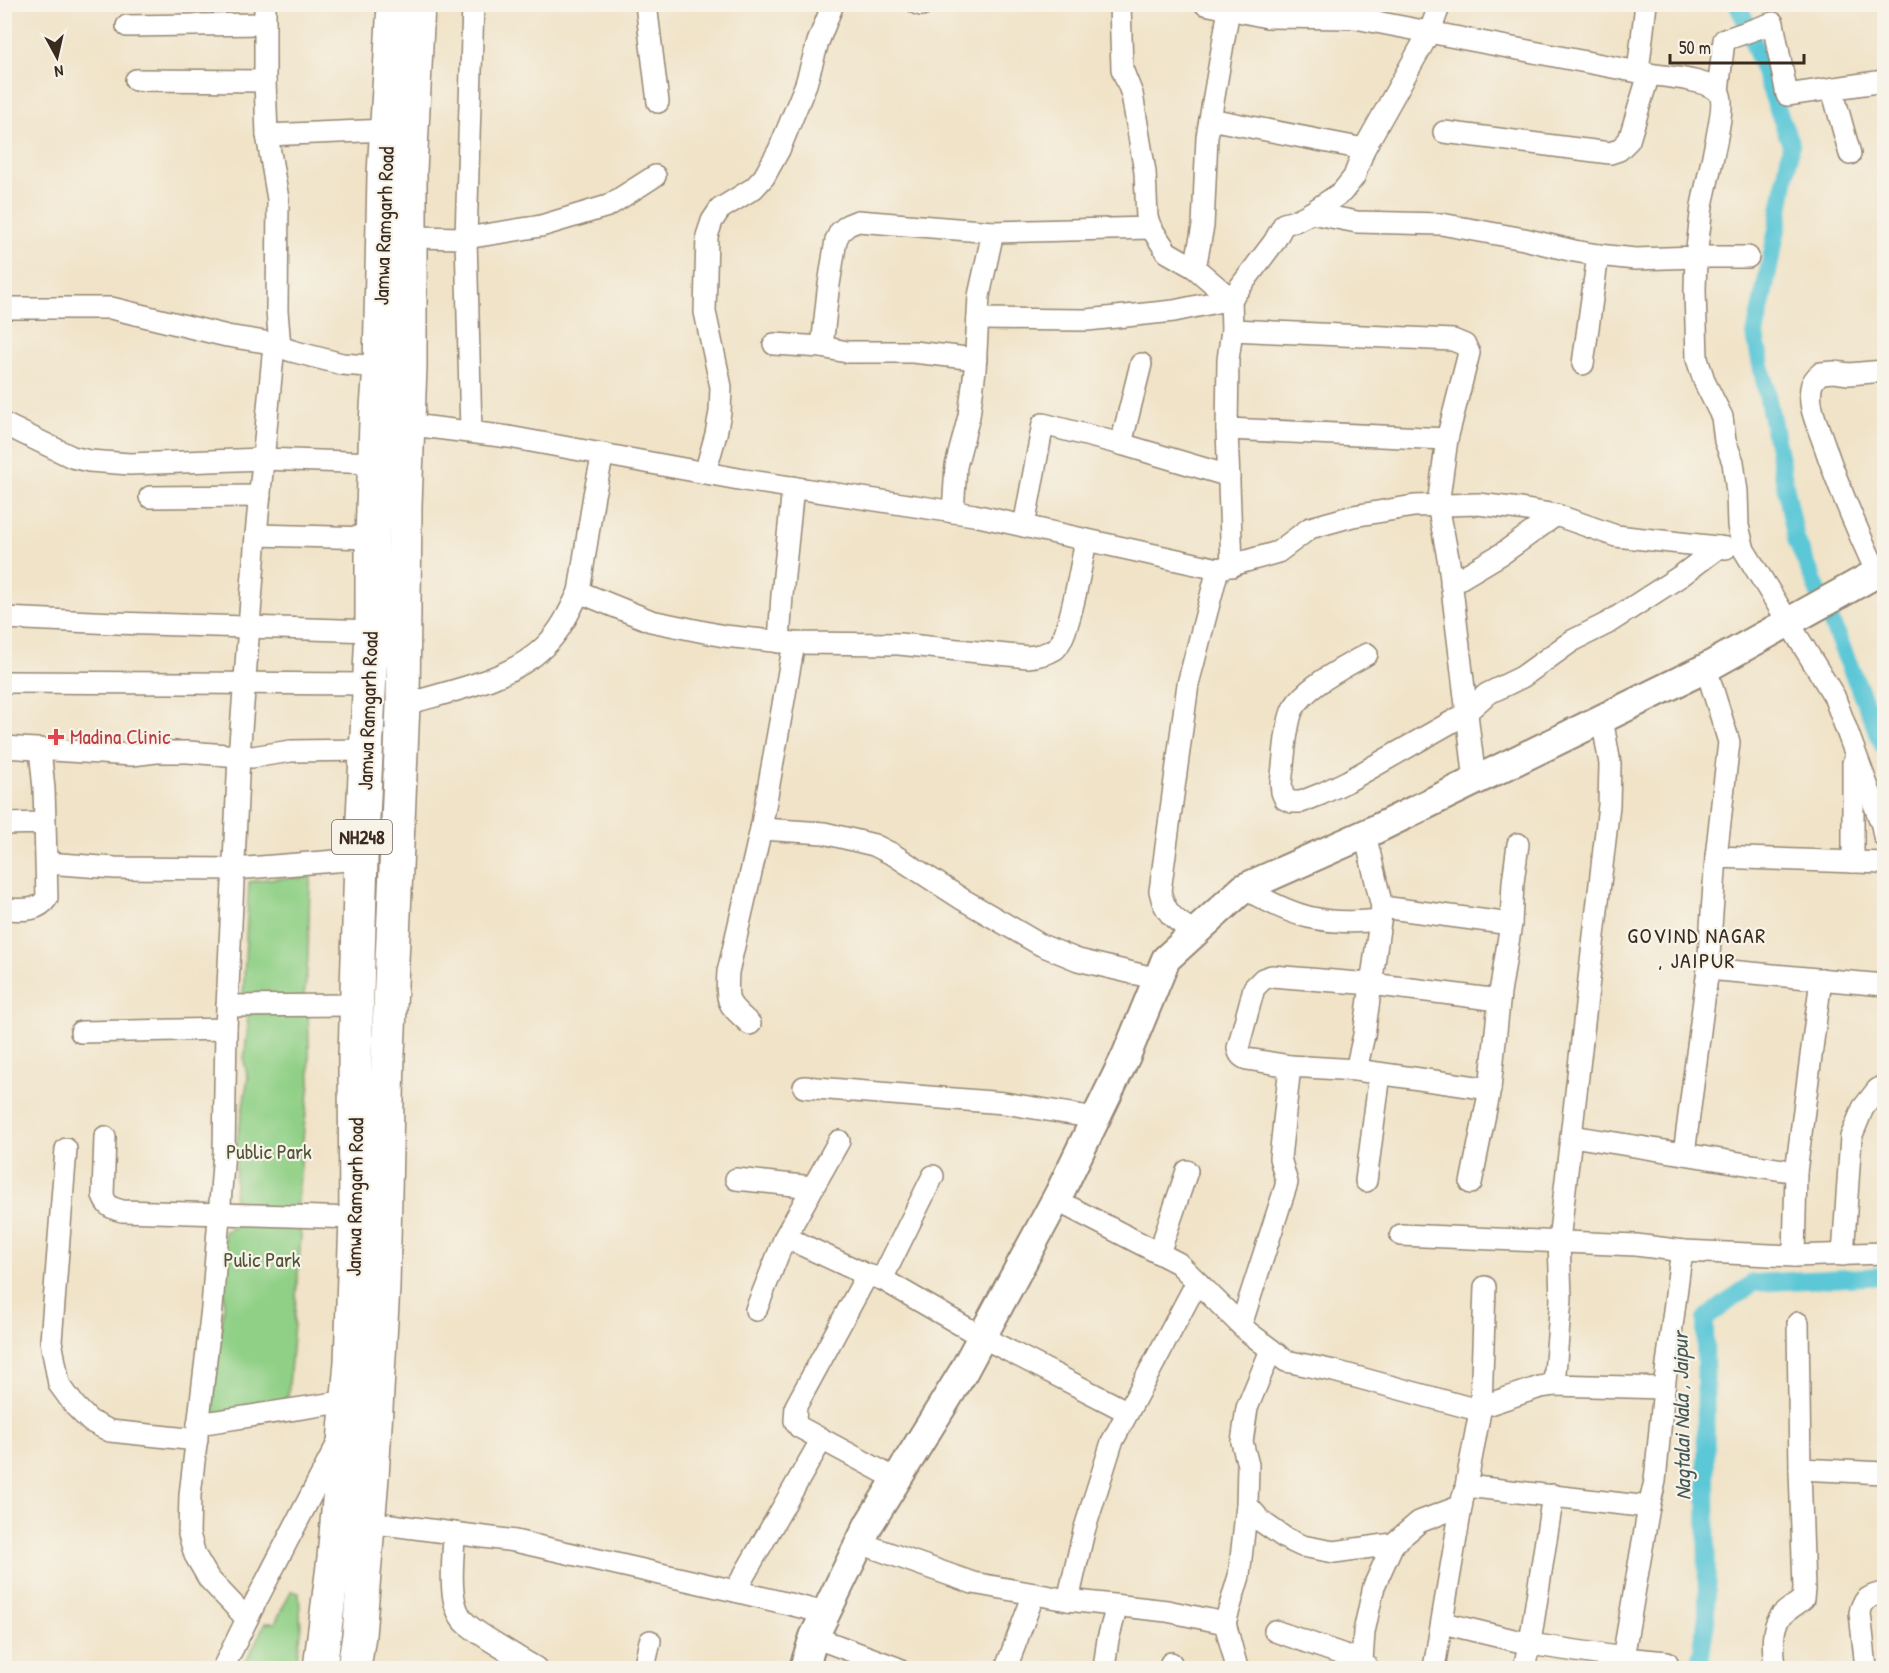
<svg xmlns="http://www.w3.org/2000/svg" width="1889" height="1673" viewBox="0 0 1889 1673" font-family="'Patrick Hand',sans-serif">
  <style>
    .green { fill: #90d086; stroke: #667d52; stroke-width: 1.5 }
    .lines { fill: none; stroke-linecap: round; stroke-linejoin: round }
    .canal { stroke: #5cc7d7; stroke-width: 18 }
    .street-casing { stroke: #968673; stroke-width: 24 }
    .secondary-casing { stroke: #968673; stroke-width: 32 }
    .highway-casing { stroke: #968673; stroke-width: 36 }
    .street { stroke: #fff; stroke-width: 21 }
    .secondary { stroke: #fff; stroke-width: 28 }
    .highway { stroke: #fff; stroke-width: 33 }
    .health-dot { fill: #e0444e; stroke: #f7f3e8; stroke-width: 2 }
    .labels { text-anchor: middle; stroke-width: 4.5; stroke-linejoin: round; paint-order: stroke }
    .shield { fill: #f7f3e8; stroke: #73665b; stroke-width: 1.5 }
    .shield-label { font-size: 20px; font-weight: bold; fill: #3b2a1e }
    .street-label { font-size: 21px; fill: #3b2a1e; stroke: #f7f3e8 }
    .health-label { font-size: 21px; fill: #be3a42; stroke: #f7f3e8; text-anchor: start }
    .park-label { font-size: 21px; fill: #505438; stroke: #f7f3e8 }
    .neighbourhood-label { font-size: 22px; letter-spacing: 1.5px; fill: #3b2a1e; stroke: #f7f3e8 }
    .water-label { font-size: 22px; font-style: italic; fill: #455956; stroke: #f7f3e8 }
  </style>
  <rect width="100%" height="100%" fill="#f7f3e8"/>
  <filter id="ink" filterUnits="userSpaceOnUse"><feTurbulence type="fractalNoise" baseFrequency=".0167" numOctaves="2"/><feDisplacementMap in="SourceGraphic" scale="12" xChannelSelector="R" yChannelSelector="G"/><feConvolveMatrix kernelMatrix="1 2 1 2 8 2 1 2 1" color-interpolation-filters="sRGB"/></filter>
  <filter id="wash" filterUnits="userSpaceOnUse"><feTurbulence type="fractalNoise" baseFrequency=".008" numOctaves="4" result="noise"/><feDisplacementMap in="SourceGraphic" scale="24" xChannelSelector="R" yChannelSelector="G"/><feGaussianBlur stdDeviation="1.35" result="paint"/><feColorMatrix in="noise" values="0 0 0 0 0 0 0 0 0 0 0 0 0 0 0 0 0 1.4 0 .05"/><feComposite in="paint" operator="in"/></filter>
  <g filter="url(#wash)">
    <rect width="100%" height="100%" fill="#f0e3c8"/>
    <!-- green -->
    <g class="green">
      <path d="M 311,877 C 307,918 311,960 303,1000 L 308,1007 L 310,1084 L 304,1127 L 297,1211 L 248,1207 L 234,1204 L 237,1141 L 248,1078 L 244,1061 L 248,1025 L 243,997 L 249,882 C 269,877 290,879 311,877 Z"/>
      <polygon points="298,1221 301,1236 288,1397 280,1401 208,1416 213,1404 224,1306 224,1232 242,1222"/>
      <polygon points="291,1591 299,1593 301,1633 295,1668 243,1668 265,1623 275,1623"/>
    </g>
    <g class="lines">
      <!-- canal -->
      <g class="canal">
        <polyline points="1737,4 1744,18 1791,145 1777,229 1755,335 1796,539 1884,747"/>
        <polyline points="1699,1668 1707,1615 1705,1319 1753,1283 1884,1276"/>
      </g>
    </g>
  </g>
  <g filter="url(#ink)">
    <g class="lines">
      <!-- street casing -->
      <g class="street-casing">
        <g id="street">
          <polyline points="265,4 265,81 267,135 278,199 277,311 280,347"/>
          <polyline points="646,4 658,102"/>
          <polyline points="918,4 922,5"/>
          <path d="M 1120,4 L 1122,69 L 1132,94 L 1145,172 L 1147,218 L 1151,228 L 1167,252 L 1195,268 L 1231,299 L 1274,242 L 1284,224 L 1295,221 L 1311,213 L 1357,222 L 1441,224 L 1524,239 L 1574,251 L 1598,255 L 1635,259 L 1696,257 C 1698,240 1700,223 1702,206 C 1705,187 1728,105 1719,93 C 1709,79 1665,77 1649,74"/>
          <polyline points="1205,4 1267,17 1355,18 1649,74 1629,140 1619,150 1610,153 1444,132"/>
          <polyline points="127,26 265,24"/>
          <polyline points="1638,72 1646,4"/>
          <polyline points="136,80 265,81"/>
          <polyline points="1832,89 1850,154"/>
          <polyline points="1718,91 1724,40 1773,23 1787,95 1884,81"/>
          <polyline points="1210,119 1364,149"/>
          <polyline points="267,135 387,130"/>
          <polyline points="1311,213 1342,192 1354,177 1364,149 1430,31 1440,4"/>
          <polyline points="993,232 1151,228"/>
          <polyline points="411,237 466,238 541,226 608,206 655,176"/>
          <polyline points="1748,257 1696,257 1695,290 1697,359 1705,383 1722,417 1725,441 1733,462 1737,492 1738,526 1744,550 1834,696 1882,825 1884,836"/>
          <polyline points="1195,268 1203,226 1207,137 1229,9"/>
          <polyline points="4,308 111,308 227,336 265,342 292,351 342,364 380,367"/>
          <polyline points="978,319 1087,320 1174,311 1231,299 1232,330 1228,360 1227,429 1232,566"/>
          <polyline points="1232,330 1453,340 1465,345 1469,353 1447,439 1438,505 1449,563 1475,781"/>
          <polyline points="774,344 822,347 847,352 913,352 976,359"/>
          <polyline points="822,347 828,291 836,240 840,232 848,225 858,221 993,232 979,296 975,370 969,416 956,466 953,512"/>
          <polyline points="1583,364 1598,255"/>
          <path d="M 396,423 L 509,437 L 744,480 L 974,515 L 1218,569 L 1188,684 L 1160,891 C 1165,915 1176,920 1195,933"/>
          <polyline points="4,424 72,457 89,461 130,464 263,459 375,463"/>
          <polyline points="1227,429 1447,439"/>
          <polyline points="471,432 466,238 473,4"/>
          <polyline points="1121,444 1141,364"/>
          <path d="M 603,454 L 594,495 L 579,592 L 651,621 L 724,636 L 794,643 L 899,644 L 1028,657 C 1037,656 1047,654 1055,649 C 1069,640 1082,560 1086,540"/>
          <polyline points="705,473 716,434 720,412 721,387 705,312 707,236 712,221 720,209 754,188 764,177 779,150 806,84 818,42 833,4"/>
          <polyline points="150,497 260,496"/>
          <polyline points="1024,526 1043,424 1121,444 1229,476"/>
          <polyline points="256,535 372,538"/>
          <polyline points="1218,569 1278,552 1310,528 1353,516 1414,506 1478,504 1520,509 1556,515 1616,536 1726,548"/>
          <path d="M 1877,573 C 1857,530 1838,486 1823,441 C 1817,424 1808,406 1811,388 C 1812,381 1816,377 1821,373 L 1834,372 L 1849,374 L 1884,371"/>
          <polyline points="1451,584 1503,553 1556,515"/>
          <polyline points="4,618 115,623 372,631"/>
          <polyline points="779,642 782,595 793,487"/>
          <path d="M 1367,654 C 1344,668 1307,685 1293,709 C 1285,726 1284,764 1281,783 L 1282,792 L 1285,799 L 1292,802 L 1301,802 L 1321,794 L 1348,781 L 1462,716 L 1487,694 L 1522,677 L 1572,641 L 1608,623 L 1682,575 L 1719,547"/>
          <polyline points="1706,668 1729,742 1716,857"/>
          <polyline points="8,682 370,684"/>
          <path d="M 403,705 C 449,691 509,681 544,647 C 560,632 570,611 579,592"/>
          <polyline points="1602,718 1610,764 1609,805 1559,1241 1561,1299 1554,1385 1664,1388"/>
          <polyline points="4,747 132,755 156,752 188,752 252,757 291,751 367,750"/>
          <polyline points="40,749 44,789 45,823"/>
          <path d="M 4,824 L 45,823 L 47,898 C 37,913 20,909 4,909"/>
          <polyline points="761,829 824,833 874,845 894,855 962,899 1041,945 1078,960 1158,979"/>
          <polyline points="1365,834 1382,907 1511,924"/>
          <polyline points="1853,862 1853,763"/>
          <polyline points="47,863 115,868 234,869 361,859"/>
          <path d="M 1244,888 C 1293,917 1322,926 1380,920"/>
          <polyline points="1708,969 1716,857 1884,863"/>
          <polyline points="227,1006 357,1005"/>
          <path d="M 750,1024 C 727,1003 726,1004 728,972 L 761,829 L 794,643"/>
          <polyline points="81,1032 226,1029"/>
          <path d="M 1290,1066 L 1247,1059 C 1241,1057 1239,1054 1238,1048 L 1254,988 L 1263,979 L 1272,976 L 1371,984 L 1499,1000"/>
          <polyline points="1356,1070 1364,1035 1382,907"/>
          <polyline points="804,1087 1004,1103 1096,1118"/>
          <polyline points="1572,1136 1796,1172 1821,979"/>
          <path d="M 105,1137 L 103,1195 C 106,1206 111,1208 122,1211 L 356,1218"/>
          <polyline points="66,1149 51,1341 59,1384 75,1406 90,1421 110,1431 197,1440"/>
          <polyline points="1684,1154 1708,969 1884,985"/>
          <polyline points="736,1179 813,1187"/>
          <polyline points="1366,1181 1380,1074"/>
          <polyline points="1471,1183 1490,1089 1500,993 1511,924 1513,882 1518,844"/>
          <polyline points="1056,1200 1178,1263 1248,1332 1286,1361 1334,1371 1474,1409 1540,1387 1554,1385"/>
          <polyline points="1401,1235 1636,1245 1684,1251"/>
          <polyline points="785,1237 867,1275"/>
          <polyline points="1159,1253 1187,1171"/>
          <polyline points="1843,1255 1851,1137 1863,1108 1877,1090 1884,1085"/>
          <polyline points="1794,1256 1796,1172"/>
          <polyline points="882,1279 933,1176"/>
          <polyline points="1485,1287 1481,1406 1466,1486 1649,1507"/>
          <polyline points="756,1310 785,1237 839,1141"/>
          <polyline points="1798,1323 1800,1469 1884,1473"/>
          <polyline points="1241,1325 1287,1183 1280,1158 1290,1066 1356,1070 1490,1089"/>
          <polyline points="198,1424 348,1401"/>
          <polyline points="896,1479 799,1427 795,1421 796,1406 867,1275 882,1279 982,1337 1128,1412"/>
          <polyline points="1247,1505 1262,1522 1285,1538 1302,1546 1334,1552 1393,1544"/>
          <polyline points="368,1522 515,1541 735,1591 826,1613"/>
          <path d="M 454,1533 C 454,1559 445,1606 467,1624 C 481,1636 499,1645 514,1655"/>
          <polyline points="860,1543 973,1583 1068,1600 1167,1611 1225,1623 1237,1668"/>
          <polyline points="735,1591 822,1439"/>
          <polyline points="1068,1600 1084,1531 1112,1442 1197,1282"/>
          <polyline points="247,1619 209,1579 195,1555 189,1534 190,1495 212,1308 224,1151 226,1029 239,756 256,535 274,345"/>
          <polyline points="1225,1623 1239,1576 1247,1505 1248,1465 1242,1442 1247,1408 1271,1350"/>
          <polyline points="1443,1623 1530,1644 1623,1658 1667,1662"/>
          <polyline points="1275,1631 1362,1661"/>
          <polyline points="814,1637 897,1668"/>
          <polyline points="1623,1658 1649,1507 1655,1481 1664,1388 1680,1264 1684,1251 1794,1256 1884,1253"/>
          <polyline points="223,1668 255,1603 337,1445"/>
          <polyline points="511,1668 514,1655 536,1668"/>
          <polyline points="644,1668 650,1641"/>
          <polyline points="1006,1668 1034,1594"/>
          <polyline points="1104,1668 1108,1639 1117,1606"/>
          <polyline points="1171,1668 1171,1663"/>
          <polyline points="1368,1668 1362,1661 1364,1632 1374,1586 1393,1544 1419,1522 1461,1506"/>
          <polyline points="1434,1668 1463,1496"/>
          <polyline points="1524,1668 1531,1636 1553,1495"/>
          <path d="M 1775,1668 C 1774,1653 1770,1631 1780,1617 C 1786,1610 1796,1605 1803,1599 L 1804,1589 L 1800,1469"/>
          <path d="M 1866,1668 L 1860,1613 C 1862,1599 1871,1595 1884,1593"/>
        </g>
      </g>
      <!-- secondary casing -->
      <g class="secondary-casing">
        <polyline id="secondary" points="804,1668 814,1637 869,1524 962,1374 1059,1194 1126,1056 1166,959 1244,888 1372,831 1706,668 1884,569"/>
      </g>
      <!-- highway casing -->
      <g class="highway-casing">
        <g id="highway">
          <polyline points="320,1668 334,1558 351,1362 356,1218 355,1057 361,859 372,631 372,538 376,422 380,367 384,174 394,4"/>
          <polyline points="354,1668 359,1635 372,1477 383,1287 388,1054 403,705 405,505 410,365 410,171 418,4"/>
        </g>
      </g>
      <!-- street -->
      <use href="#street" class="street"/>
      <!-- secondary -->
      <use href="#secondary" class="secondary"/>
      <!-- highway -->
      <use href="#highway" class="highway"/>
    </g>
  </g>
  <!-- markers -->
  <path class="health-dot" d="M53 728h6v6h6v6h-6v6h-6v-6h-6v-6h6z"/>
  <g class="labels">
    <!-- shield labels -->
    <rect class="shield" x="332" y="820" width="60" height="34" rx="4.5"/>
    <g class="shield-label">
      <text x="362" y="844">NH248</text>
    </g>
    <!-- street labels -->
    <g class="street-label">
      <text transform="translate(384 226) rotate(-88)" y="7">Jamwa Ramgarh Road</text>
      <text transform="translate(368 711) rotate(-88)" y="7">Jamwa Ramgarh Road</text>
      <text transform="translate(355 1197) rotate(-89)" y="7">Jamwa Ramgarh Road</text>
    </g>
    <!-- health labels -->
    <g class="health-label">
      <text x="70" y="744">Madina Clinic</text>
    </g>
    <!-- park labels -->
    <g class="park-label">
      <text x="269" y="1159">Public Park</text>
      <text x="262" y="1267">Pulic Park</text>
    </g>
    <!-- neighbourhood labels -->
    <g class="neighbourhood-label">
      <text x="1697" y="943">GOVIND NAGAR<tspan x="1697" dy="25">, JAIPUR</tspan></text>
    </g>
    <!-- water labels -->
    <g class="water-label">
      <text transform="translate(1681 1416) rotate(-91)" y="8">Nagtalai Nala , Jaipur</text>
    </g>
  </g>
  <!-- margin -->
  <rect width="1889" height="1673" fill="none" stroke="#f7f3e8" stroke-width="24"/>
  <!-- north arrow -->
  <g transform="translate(57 57) rotate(172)" stroke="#f7f3e8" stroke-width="4.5" paint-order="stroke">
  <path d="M0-4.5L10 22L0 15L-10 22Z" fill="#3b2a1e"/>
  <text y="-9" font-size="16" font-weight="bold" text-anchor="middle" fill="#3b2a1e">N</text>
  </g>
  <!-- scale -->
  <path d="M1670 54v9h134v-9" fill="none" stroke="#3b2a1e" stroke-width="3"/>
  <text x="1679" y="54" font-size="18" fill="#3b2a1e" stroke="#f7f3e8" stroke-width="4.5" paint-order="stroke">50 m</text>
</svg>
